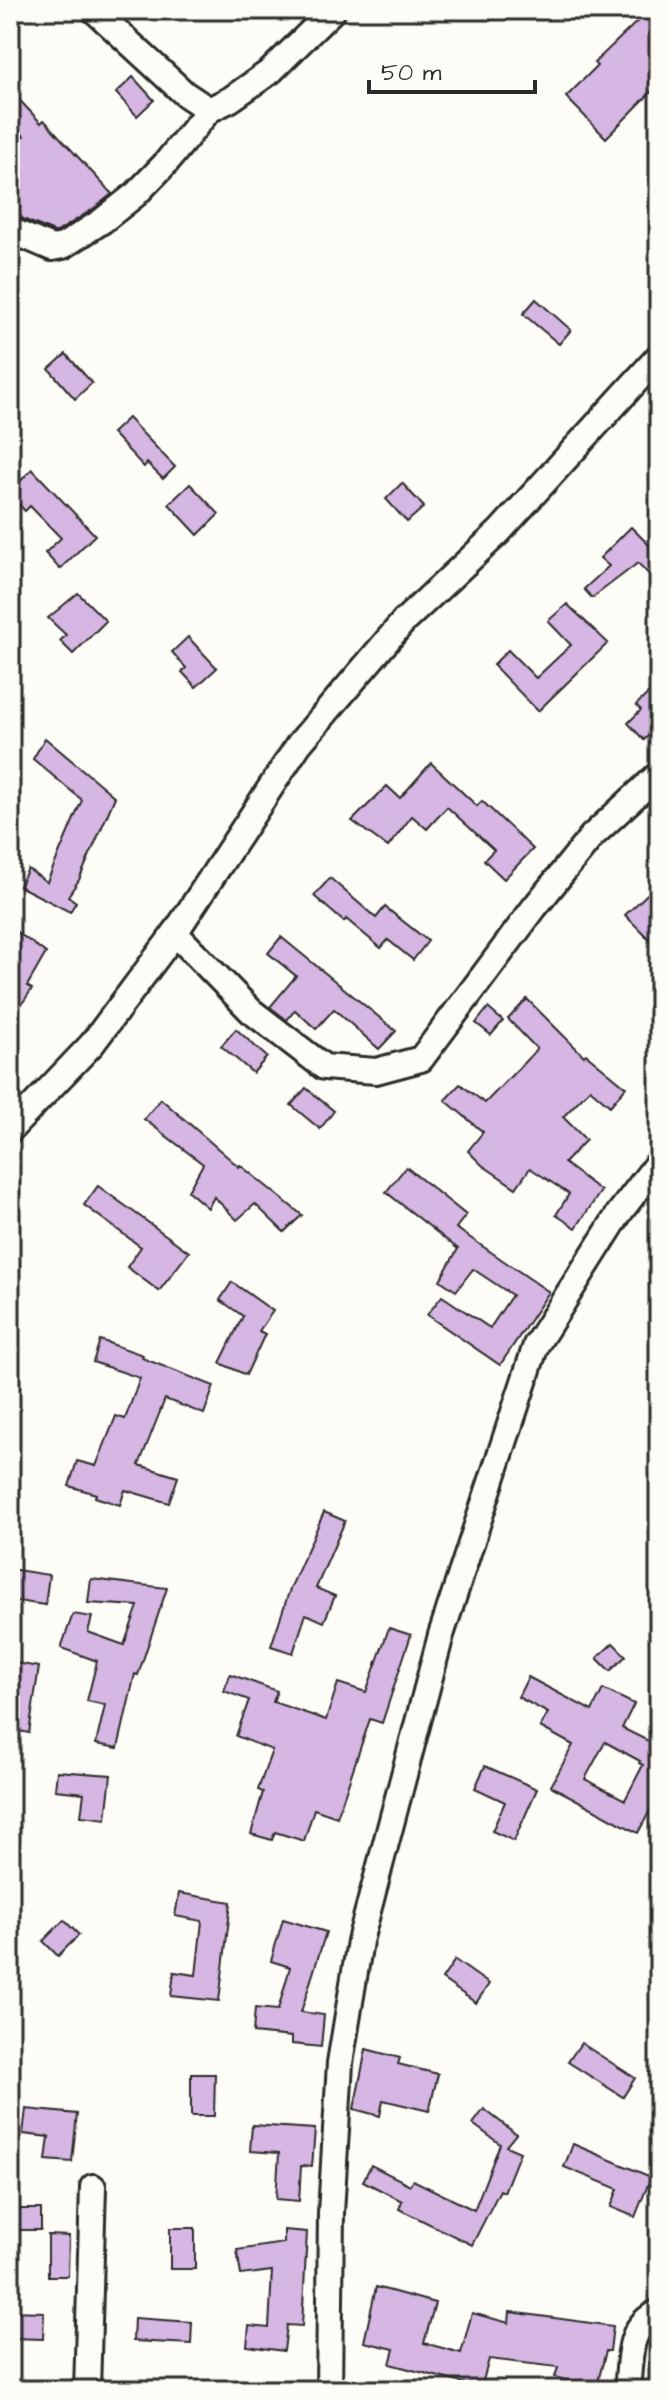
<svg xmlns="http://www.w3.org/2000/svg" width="669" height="2400" viewBox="0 0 669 2400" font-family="'Architects Daughter',sans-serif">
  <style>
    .building { fill: #d6b6e2; stroke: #2b2b2b; stroke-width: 2; fill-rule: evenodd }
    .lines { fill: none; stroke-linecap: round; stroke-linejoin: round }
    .minor-casing { stroke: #2b2b2b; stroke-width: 30 }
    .minor { stroke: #fdfcf7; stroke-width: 24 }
  </style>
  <rect width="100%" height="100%" fill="#fdfcf7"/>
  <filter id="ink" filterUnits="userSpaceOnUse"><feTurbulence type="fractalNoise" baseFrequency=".0125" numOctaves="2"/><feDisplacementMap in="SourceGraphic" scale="16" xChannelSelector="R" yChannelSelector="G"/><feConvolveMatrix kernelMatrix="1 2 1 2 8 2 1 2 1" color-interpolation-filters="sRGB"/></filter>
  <g filter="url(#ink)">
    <!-- building -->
    <g class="building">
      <polygon points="649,10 659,10 659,84 606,138 566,97 597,66 594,63"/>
      <polygon points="133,77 154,100 137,116 116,93"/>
      <polygon points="10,90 41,123 44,120 112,194 93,209 57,232 54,232 23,219 10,205 10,148 24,136 10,121"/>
      <polygon points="536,299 571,330 559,344 523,314"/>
      <polygon points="66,354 92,383 75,399 49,369"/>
      <polygon points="128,418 175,467 163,479 147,463 144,467 112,433"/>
      <polygon points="32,469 95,535 60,569 45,553 61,538 30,506 25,511 10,495 10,492"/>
      <polygon points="402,483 424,507 407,522 386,499"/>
      <polygon points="190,484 219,514 198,535 169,504"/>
      <polygon points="631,527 659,555 659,585 638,563 592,598 584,589 609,566 600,558"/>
      <polygon points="78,593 106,621 73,654 60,641 66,635 48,618"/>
      <polygon points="567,604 608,643 538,711 493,665 508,650 536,678 571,645 548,621"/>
      <polygon points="188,637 217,668 196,687 182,672 186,668 172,652"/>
      <polygon points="651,691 656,696 659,693 659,729 657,727 644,740 628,723 641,710 636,705"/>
      <polygon points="45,738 115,797 79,880 68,896 76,902 70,912 19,886 28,869 47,882 82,800 33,759"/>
      <polygon points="431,763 477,806 482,801 533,849 504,879 484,860 494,850 447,807 427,829 412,816 388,847 352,821 387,786 400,798"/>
      <polygon points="330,878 376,918 385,907 428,941 413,960 388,940 381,948 346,919 344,922 314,896"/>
      <polygon points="659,883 659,949 625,915"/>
      <polygon points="10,927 46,953 27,986 32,989 10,1021"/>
      <polygon points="281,937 396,1031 379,1049 334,1009 316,1029 295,1010 287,1020 270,1007 296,976 268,953"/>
      <polygon points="527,999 584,1056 586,1054 626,1087 610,1106 590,1089 563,1117 586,1140 564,1163 601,1191 576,1228 556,1215 569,1194 530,1168 516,1188 482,1165 468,1151 483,1132 445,1100 460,1084 485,1103 537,1049 508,1019"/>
      <polygon points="488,1008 503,1021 491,1035 476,1023"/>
      <polygon points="236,1029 267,1057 253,1073 221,1046"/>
      <polygon points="306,1088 334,1111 320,1129 291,1105"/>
      <polygon points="161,1099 239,1167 240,1165 302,1215 284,1232 255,1204 237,1220 214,1197 208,1208 188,1191 203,1164 144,1119"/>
      <polygon points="406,1167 466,1215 456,1228 549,1292 500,1365 427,1315 442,1296 490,1328 512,1295 473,1269 456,1291 440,1280 458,1249 386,1192"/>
      <polygon points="98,1186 189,1252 159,1291 127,1267 141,1247 84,1205"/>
      <polygon points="232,1282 273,1311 259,1331 265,1334 246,1375 220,1363 243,1316 220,1300"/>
      <polygon points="100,1340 143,1355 142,1358 214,1386 204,1414 165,1399 139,1465 178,1477 169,1503 125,1490 120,1505 95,1497 96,1494 69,1486 77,1461 96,1466 116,1416 125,1419 140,1378 93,1362"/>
      <polygon points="324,1512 345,1521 316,1588 335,1596 324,1622 306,1614 293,1653 271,1646 290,1589"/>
      <polygon points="10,1569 49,1575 45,1605 10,1600"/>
      <polygon points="91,1579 167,1588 138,1675 135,1674 118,1748 96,1744 105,1705 87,1701 97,1661 61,1648 73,1614 92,1617 88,1632 124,1645 138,1606 88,1603"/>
      <polygon points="389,1628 411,1635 382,1723 370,1719 337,1817 314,1809 304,1841 275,1832 272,1840 251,1834 263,1792 258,1790 272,1750 236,1736 249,1700 224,1691 230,1674 277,1691 273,1702 326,1720 338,1683 366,1692"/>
      <polygon points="613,1643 626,1656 610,1671 597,1658"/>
      <polygon points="10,1662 39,1667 29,1733 10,1729"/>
      <path d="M 528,1677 L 592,1711 L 603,1689 L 634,1704 L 622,1728 L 650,1742 L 659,1725 L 659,1794 L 638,1833 L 551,1786 L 573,1745 L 540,1727 L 548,1713 L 518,1697 ZM 605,1742 L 640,1761 L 639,1763 L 643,1765 L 625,1800 L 585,1779 Z"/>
      <polygon points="485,1766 537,1789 514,1841 492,1831 505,1802 475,1788"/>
      <polygon points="57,1771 111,1775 106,1819 81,1816 84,1793 55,1790"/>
      <polygon points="179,1893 231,1902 219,2001 171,1996 174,1972 196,1975 202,1921 175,1916"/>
      <polygon points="283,1919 326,1932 301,2012 324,2015 321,2047 292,2044 292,2037 253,2033 255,2008 278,2010 290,1967 271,1961"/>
      <polygon points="64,1920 79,1935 58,1956 43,1941"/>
      <polygon points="455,1960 489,1984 476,2003 442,1979"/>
      <polygon points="581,2043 635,2078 623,2097 568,2062"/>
      <polygon points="366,2049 400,2058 398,2064 438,2074 429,2111 383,2100 380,2116 354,2109"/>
      <polygon points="191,2074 215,2074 214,2116 191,2116"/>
      <polygon points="26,2109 77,2114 72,2162 46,2160 49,2137 23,2134"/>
      <polygon points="484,2109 516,2134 506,2146 520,2152 504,2192 500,2190 472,2245 399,2209 402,2201 363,2181 371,2165 410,2185 413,2180 474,2210 500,2144 473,2124"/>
      <polygon points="252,2125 315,2129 312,2167 301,2166 299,2201 276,2199 279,2153 250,2151"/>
      <polygon points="573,2144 651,2177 635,2217 611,2207 618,2189 564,2167"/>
      <rect x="10" y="2209" width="31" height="21"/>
      <rect x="170" y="2228" width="25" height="41"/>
      <polygon points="284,2230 307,2232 302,2326 287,2325 284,2351 247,2346 249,2326 269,2328 272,2271 241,2275 237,2250 284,2243"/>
      <polygon points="48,2235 69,2236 68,2276 48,2276"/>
      <polygon points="376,2287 435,2303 424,2343 461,2353 472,2313 509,2323 510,2312 613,2326 610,2351 606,2351 596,2389 555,2377 558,2367 489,2359 481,2388 390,2364 394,2349 364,2342"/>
      <polygon points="10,2311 44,2312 43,2339 10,2338"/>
      <polygon points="134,2318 192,2322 191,2344 133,2341"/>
    </g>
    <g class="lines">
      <!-- minor casing -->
      <g class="minor-casing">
        <g id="minor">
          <polyline points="94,10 185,94 209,110"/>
          <polyline points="10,230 52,248 63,246 102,221 136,194 165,164 209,110 231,99 271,71 333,10"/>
          <polyline points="175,933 251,1011 324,1067 376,1071 421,1059 534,908 592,836 659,774"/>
          <polyline points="10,1130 92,1044 175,933 299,744 404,621 499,532 659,356"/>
          <polyline points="87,2390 93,2187"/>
          <polyline points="329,2390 331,2213 340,2063 360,1941 441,1635 536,1345 620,1212 659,1161"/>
          <path d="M 627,2390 C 631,2358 626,2327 659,2312"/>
        </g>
      </g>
      <!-- minor -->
      <use href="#minor" class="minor"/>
    </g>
  </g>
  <!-- margin -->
  <rect width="669" height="2400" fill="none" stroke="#fdfcf7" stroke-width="40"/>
  <rect x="20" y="20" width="629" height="2360" fill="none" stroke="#2b2b2b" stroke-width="3" filter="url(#ink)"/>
  <!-- scale -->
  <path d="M369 80v12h166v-12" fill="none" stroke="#2b2b2b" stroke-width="4"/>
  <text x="381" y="80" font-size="24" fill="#2b2b2b" stroke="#fdfcf7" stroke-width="6" paint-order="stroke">50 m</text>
</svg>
